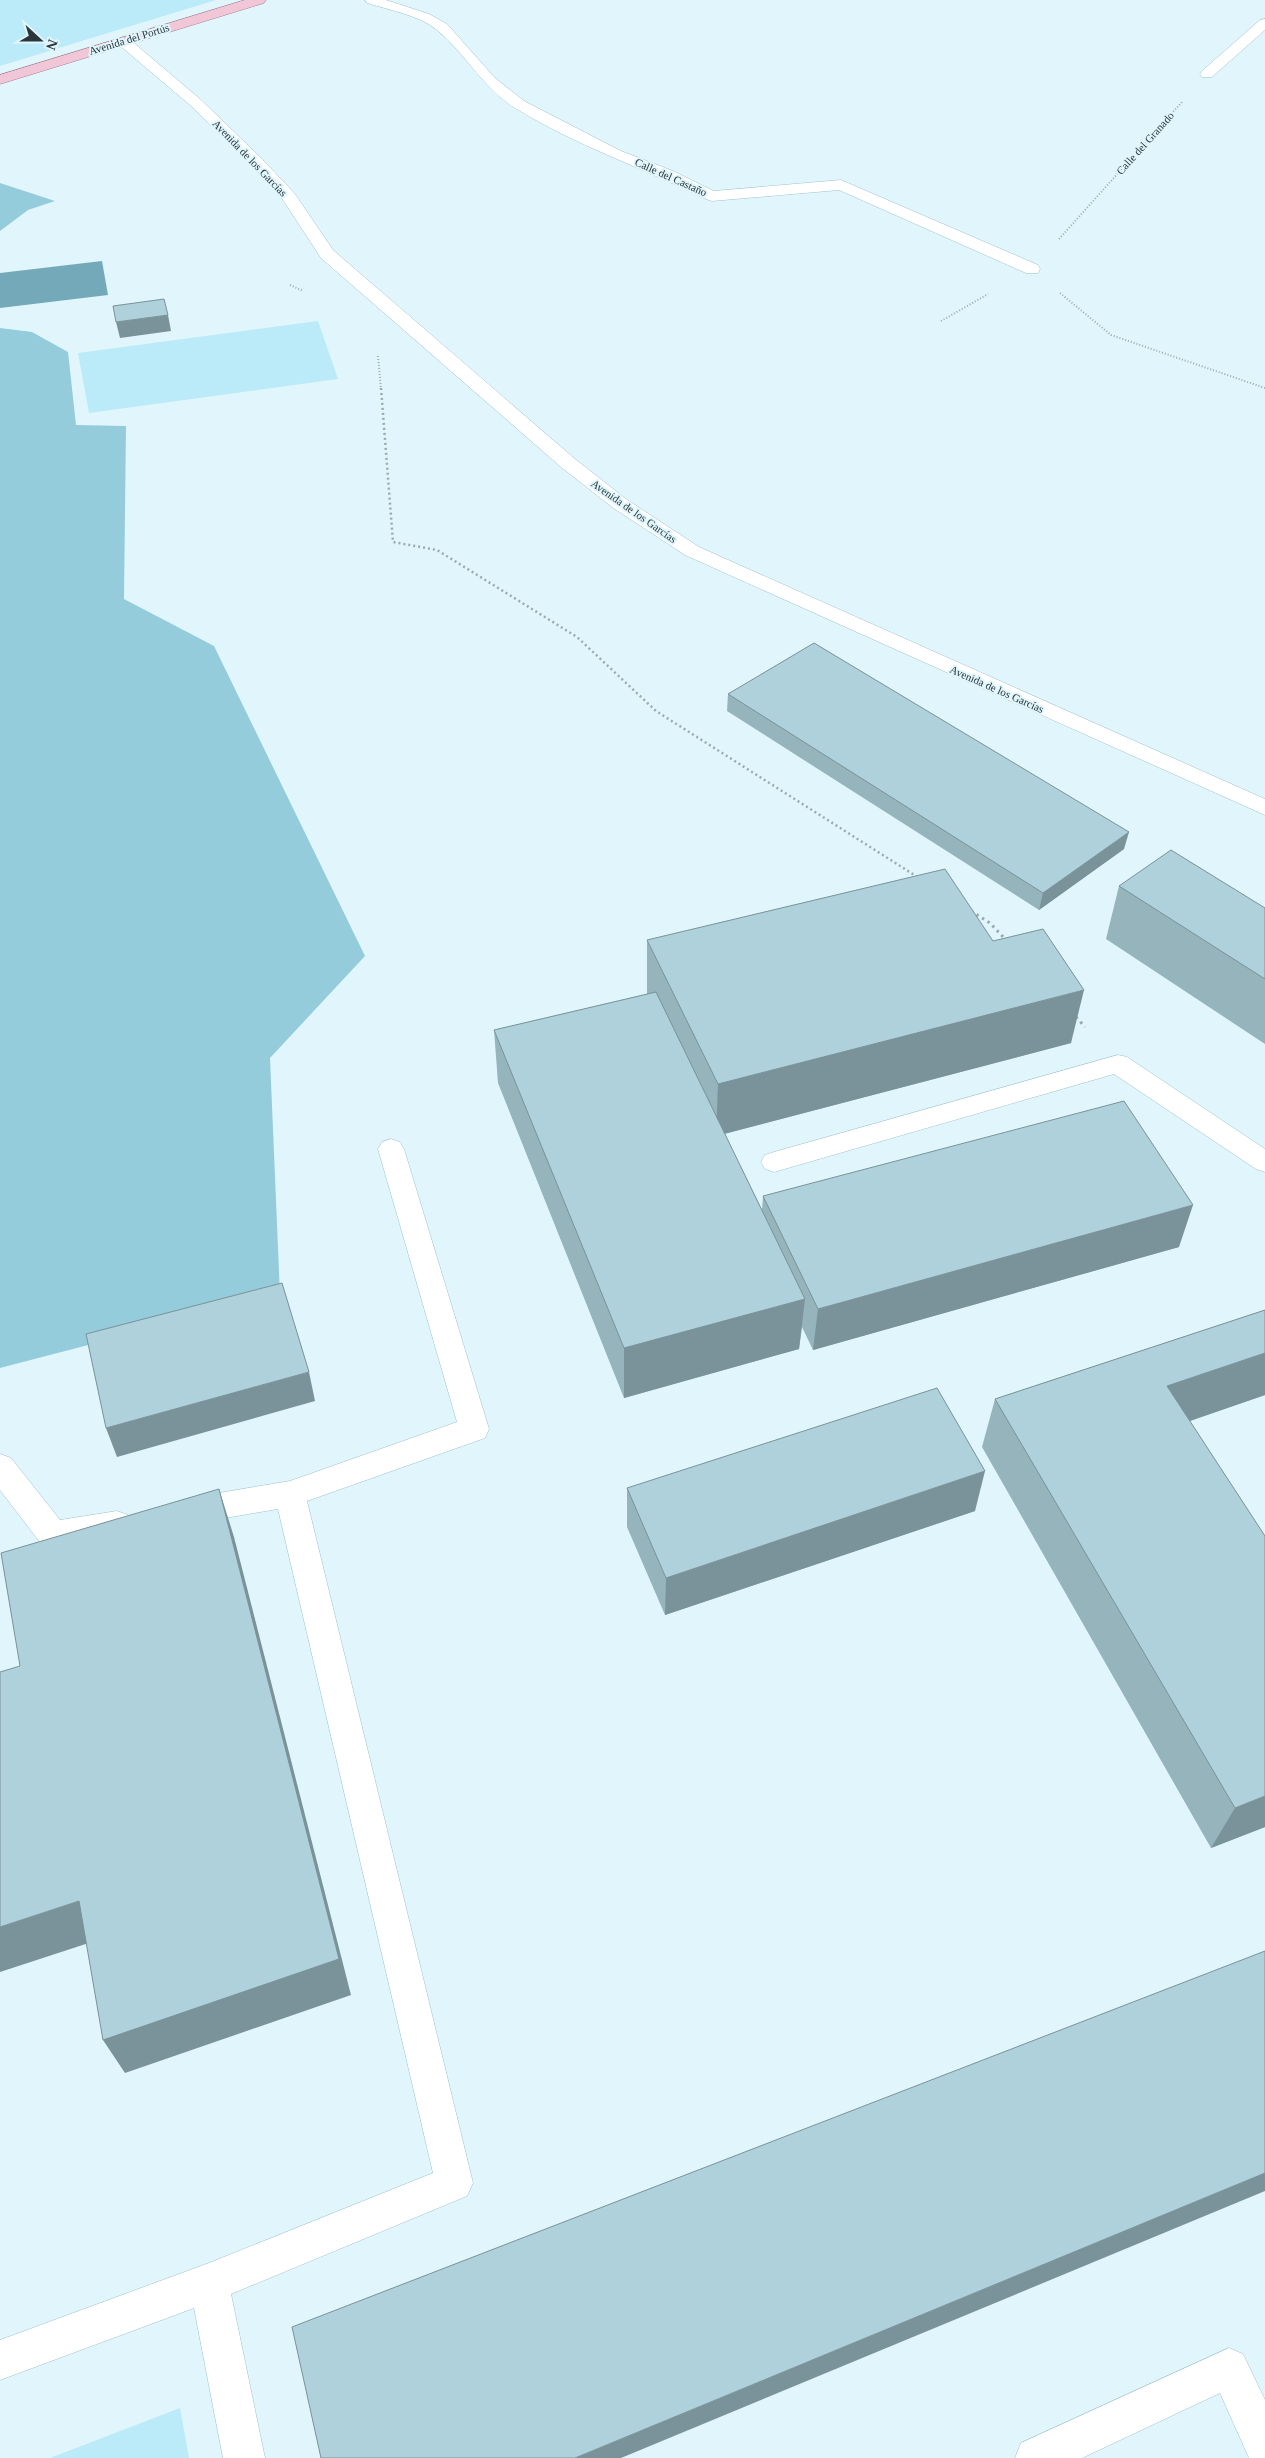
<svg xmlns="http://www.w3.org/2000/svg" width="1265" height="2458" viewBox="0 0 1265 2458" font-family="'Times New Roman',serif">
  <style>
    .green { fill: #bbeaf8 }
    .forest { fill: #95ccdc }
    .water { fill: #73a9b9 }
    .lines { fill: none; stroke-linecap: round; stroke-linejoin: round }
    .minor-casing { stroke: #9ec0cb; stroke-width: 1 }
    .major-casing { stroke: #a57b8e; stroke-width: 1 }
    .path-far2 { stroke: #99abb0; stroke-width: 2; stroke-dasharray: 1 2; stroke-linecap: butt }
    .path-far1 { stroke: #99abb0; stroke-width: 2.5; stroke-dasharray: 2 3; stroke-linecap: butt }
    .path { stroke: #99abb0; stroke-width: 3; stroke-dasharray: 2.5 4; stroke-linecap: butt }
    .minor { fill: #fff; fill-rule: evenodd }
    .major { fill: #f1c6d6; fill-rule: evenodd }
    .wall { fill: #96b4bc }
    .shaded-wall { fill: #7a9299 }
    .building { fill: #aed1db; stroke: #7a9299 }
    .labels { text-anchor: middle; stroke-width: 4; stroke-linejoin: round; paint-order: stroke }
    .far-street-label { font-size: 11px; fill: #29373b; stroke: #e1f6fc }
  </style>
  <rect width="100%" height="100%" fill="#e1f6fc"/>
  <!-- green -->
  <g class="green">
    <polygon points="0,0 216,0 0,66"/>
    <polygon points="318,321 338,379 89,413 78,353"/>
    <polygon points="180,2408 189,2458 50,2458"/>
  </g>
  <!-- forest -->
  <g class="forest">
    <polygon points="0,183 55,201 28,210 0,231"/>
    <polygon points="0,328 32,332 68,352 76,425 126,426 124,599 214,646 365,956 270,1058 280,1295 0,1368"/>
  </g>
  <!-- water -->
  <polygon class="water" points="102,261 108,295 0,308 0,273"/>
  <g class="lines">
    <!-- minor casing -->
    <g class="minor-casing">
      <g id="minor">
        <path d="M 365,0 L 386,0 L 429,14 L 447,24 L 495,78 L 524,101 L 621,151 L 673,171 L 714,191 L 841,180 L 1038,265 L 1040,269 L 1038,273 L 1026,273 L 839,190 L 712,201 L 706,199 C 643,168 575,145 515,108 C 482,87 466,54 437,30 C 419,15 389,10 367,3 Z"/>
        <polygon points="1265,19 1265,30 1212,77 1202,77 1200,74 1202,71 1260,20"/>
        <polygon points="123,37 128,38 200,99 260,157 295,194 333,250 575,459 626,499 699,547 1265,799 1265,815 685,555 612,507 561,467 321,258 283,200 250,163 190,105 118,44 116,41"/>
        <polygon points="1118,1055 1127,1057 1265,1149 1265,1172 1256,1169 1114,1074 774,1172 765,1169 761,1162 765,1155 774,1152"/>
        <polygon points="391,1139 400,1142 404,1149 489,1429 485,1438 307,1501 473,2183 467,2196 231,2294 265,2458 223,2458 194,2308 0,2380 0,2340 209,2263 433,2173 278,1509 189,1524 178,1520 174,1511 178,1502 189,1498 290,1481 457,1422 378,1149 382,1142"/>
        <polygon points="0,1454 11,1458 60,1520 117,1511 128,1515 132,1524 128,1533 53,1549 42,1545 0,1490"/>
        <polygon points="1229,2348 1243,2354 1265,2400 1265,2458 1249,2458 1220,2393 1082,2458 1015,2458 1021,2443"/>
      </g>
    </g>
    <!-- major casing -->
    <g class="major-casing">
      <polygon id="major" points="245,0 266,0 264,3 0,84 0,75"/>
    </g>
    <!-- path-far2 -->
    <g class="path-far2">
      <polyline points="1059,239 1182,102"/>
      <polyline points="290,285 303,291"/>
      <polyline points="1060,293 1111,335 1265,388"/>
      <polyline points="941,321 988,294"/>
      <polyline points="378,356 381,389"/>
    </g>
    <!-- path-far1 -->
    <polyline class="path-far1" points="381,388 393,542 437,550 577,637 656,711 919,878"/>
    <!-- path -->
    <g class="path">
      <polyline points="971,911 990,923 1006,940"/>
      <polyline points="1076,1017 1085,1027"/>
    </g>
    <!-- minor -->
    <use href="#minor" class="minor"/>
    <!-- major -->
    <use href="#major" class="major"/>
  </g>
  <!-- wall -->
  <g class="wall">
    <polygon points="728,694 1124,849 1039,910 727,711"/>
    <polygon points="1119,886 1265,908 1265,1044 1106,939"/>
    <polygon points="647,940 993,941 1071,1043 724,1134 762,1210 763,1196 1179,1247 813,1350 802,1327 799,1349 624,1398 498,1083 494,1030 647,994"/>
    <polygon points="1265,1310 1265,1395 1190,1421 1265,1827 1211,1848 982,1447 995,1399"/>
    <polygon points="627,1488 975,1511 665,1615 627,1527"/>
  </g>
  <!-- shaded-wall -->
  <g class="shaded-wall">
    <polygon points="168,315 171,331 120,338 116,322"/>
    <polygon points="1129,832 1124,849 1039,910 1043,893"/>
    <polygon points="1084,990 1071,1043 716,1136 718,1084"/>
    <polygon points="1193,1205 1179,1247 813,1350 818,1309"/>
    <polygon points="805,1299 799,1349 624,1398 624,1348"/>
    <polygon points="1265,1353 1265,1395 1149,1435 1167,1386"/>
    <polygon points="309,1372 315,1401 117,1457 106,1428"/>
    <polygon points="985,1471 975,1511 665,1615 666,1578"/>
    <polygon points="219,1489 234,1537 351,1995 125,2073 103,2040"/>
    <polygon points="1265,1796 1265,1827 1211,1848 1235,1808"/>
    <polygon points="79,1901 101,1939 0,1972 0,1927"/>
    <polygon points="1265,2173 1265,2191 621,2458 575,2458"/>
  </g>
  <!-- building -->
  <g class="building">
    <polygon points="164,299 168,315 116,322 113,306"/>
    <polygon points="814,643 1129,832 1043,893 728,694"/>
    <polygon points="1171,850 1265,908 1265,979 1119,886"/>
    <polygon points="945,869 993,941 1043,929 1084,990 718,1084 647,940"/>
    <polygon points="656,992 805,1299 624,1348 494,1030"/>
    <polygon points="1124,1101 1193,1205 818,1309 763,1196"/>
    <polygon points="282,1283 309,1372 106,1428 86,1334"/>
    <polygon points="1265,1310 1265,1353 1167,1386 1265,1536 1265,1796 1235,1808 995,1399"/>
    <polygon points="937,1388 985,1471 666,1578 627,1488"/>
    <polygon points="219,1489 339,1959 103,2040 79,1901 0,1927 0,1672 20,1666 1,1553"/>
    <polygon points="1265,1951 1265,2173 575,2458 321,2458 292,2327"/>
  </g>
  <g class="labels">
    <!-- far-street labels -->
    <g class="far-street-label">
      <text transform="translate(129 39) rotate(-17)" y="4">Avenida del Portús</text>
      <text transform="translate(1145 143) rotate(-48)" y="4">Calle del Granado</text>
      <text transform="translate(250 158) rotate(46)" y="4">Avenida de los Garcías</text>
      <text transform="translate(671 177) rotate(24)" y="4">Calle del Castaño</text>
      <text transform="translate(634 511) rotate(35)" y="4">Avenida de los Garcías</text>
      <text transform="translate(997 689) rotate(24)" y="4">Avenida de los Garcías</text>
    </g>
  </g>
  <!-- north arrow -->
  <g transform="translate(40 40) rotate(111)" stroke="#e1f6fc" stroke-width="4" paint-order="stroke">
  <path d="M0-4L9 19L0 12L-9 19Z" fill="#29373b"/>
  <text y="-8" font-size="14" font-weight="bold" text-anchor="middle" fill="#29373b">N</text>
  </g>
</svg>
